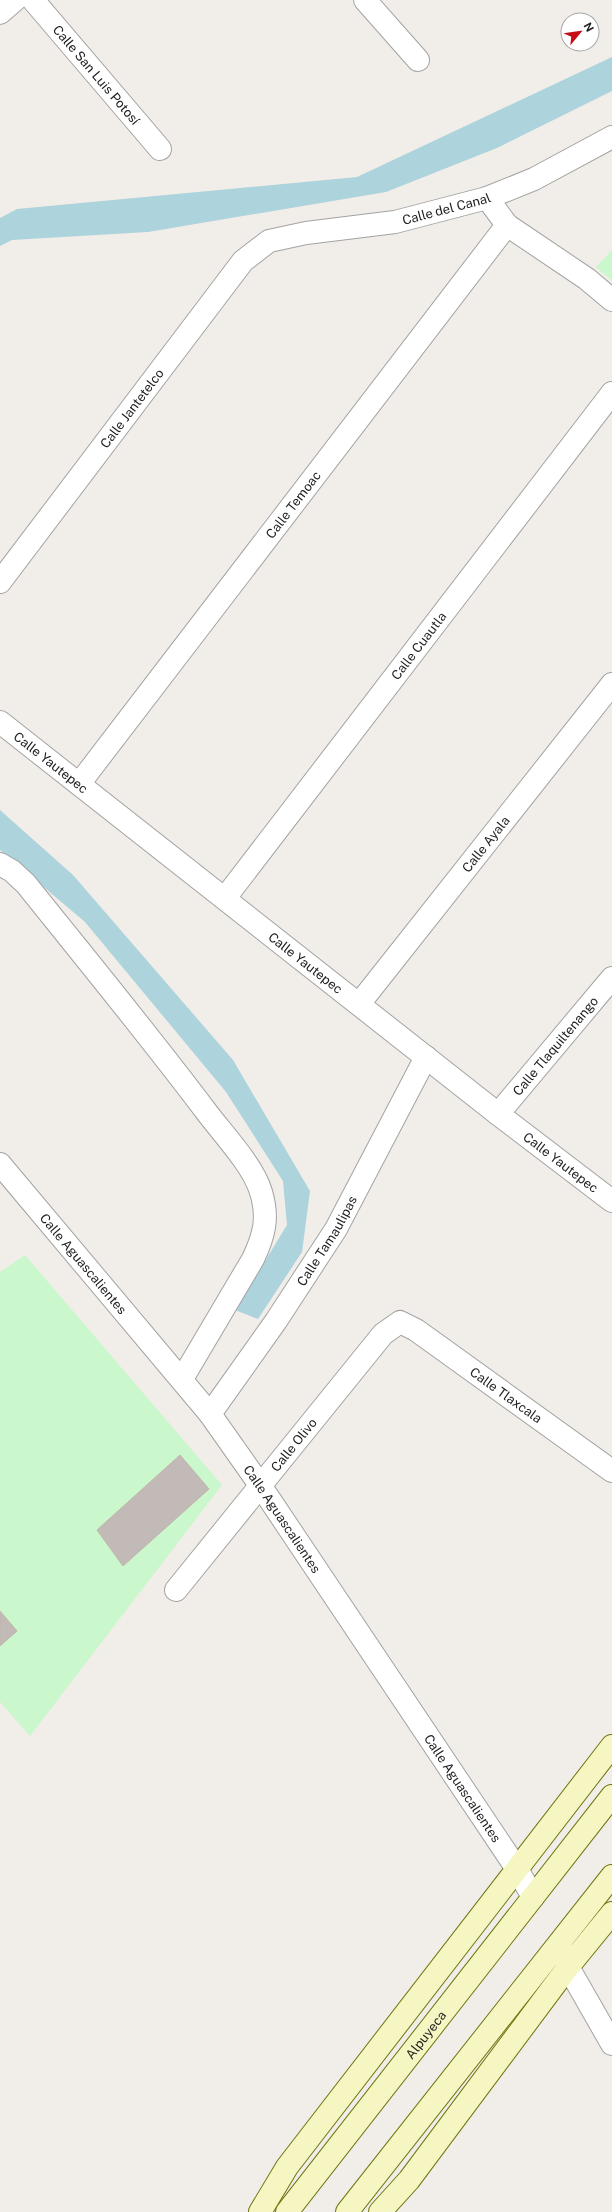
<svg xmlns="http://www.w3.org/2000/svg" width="612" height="2212" viewBox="0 0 612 2212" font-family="'Public Sans',sans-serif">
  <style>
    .park { fill: #cbf7cc }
    .water { fill: #add3dc }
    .building { fill: #c2bab6; stroke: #c2b5ac }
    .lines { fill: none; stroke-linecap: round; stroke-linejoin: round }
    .street-casing { stroke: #a3a3a3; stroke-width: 24 }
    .secondary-casing { stroke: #6f750d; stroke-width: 24 }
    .street { stroke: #fff; stroke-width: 22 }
    .secondary { stroke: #f6f6c2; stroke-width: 22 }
    .labels { text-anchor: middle; stroke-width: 3; stroke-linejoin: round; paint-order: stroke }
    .street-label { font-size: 13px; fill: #222; stroke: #fff }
  </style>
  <rect width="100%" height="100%" fill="#f1eee9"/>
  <!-- park -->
  <g class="park">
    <polygon points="612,250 612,281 596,267"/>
    <polygon points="25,1255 222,1485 30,1736 0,1702 0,1272"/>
  </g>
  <!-- water -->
  <g class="water">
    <polygon points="612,57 612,91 497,148 386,192 148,232 12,240 0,246 0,218 17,209 357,177"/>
    <polygon points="0,810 73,875 233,1060 310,1191 302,1252 258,1319 235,1310 287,1225 283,1181 226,1092 85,922 0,850"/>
  </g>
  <!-- building -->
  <g class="building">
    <polygon points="180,1455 209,1489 123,1566 97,1530"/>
    <polygon points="0,1611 17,1631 0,1646"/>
  </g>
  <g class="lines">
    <!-- street casing -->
    <g class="street-casing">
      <g id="street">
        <path id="s1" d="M 33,0 L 160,149"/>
        <polyline points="365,0 418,60"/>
        <polyline points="0,13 15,0"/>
        <polyline points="487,198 507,225 587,279 612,300"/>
        <path id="s2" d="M 0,582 L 243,261 L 269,241 L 306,233 L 395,222 L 487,198 L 534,179 L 612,137"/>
        <path id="s3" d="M 0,722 L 498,1114 L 612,1201"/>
        <path id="s4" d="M 79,784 L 507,225"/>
        <path d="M 0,864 L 12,871 L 26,884 C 86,959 147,1033 205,1110 C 222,1133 253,1165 261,1192 C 269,1218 264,1236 253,1259 L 182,1379"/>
        <path id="s5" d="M 225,898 L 612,393"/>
        <path id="s6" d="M 359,1004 L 612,684"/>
        <path id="s7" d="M 498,1114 L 612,978"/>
        <path id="s8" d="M 0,1164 L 210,1414 L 260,1485 L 517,1869 L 533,1897"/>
        <path id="s9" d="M 210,1414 L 276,1321 L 336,1229 L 426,1057"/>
        <path id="s10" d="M 176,1590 L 383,1334 L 400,1322 L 416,1330 L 612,1471"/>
        <polyline points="562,1950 568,1967 612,2044"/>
      </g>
    </g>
    <!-- secondary casing -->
    <g class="secondary-casing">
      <g id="secondary">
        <polyline points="260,2212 287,2167 612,1746"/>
        <path id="s11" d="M 287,2212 L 612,1796"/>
        <polyline points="347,2212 612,1876"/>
        <polyline points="380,2212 409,2180 568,1967 612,1913"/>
      </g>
    </g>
    <!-- street -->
    <use href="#street" class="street"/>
    <!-- secondary -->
    <use href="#secondary" class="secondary"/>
  </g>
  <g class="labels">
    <!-- street labels -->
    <g class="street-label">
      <text dy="5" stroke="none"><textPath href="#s1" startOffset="98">Calle San Luis Potosí</textPath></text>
      <text dy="5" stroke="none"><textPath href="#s2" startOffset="616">Calle del Canal</textPath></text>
      <text dy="5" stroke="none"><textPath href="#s2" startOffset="218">Calle Jantetelco</textPath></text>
      <text dy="5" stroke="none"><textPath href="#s4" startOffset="352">Calle Temoac</textPath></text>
      <text dy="5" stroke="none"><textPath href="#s5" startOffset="318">Calle Cuautla</textPath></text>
      <text dy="5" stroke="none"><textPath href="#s3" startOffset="65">Calle Yautepec</textPath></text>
      <text dy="5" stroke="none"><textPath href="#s6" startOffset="204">Calle Ayala</textPath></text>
      <text dy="5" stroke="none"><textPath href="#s3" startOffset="389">Calle Yautepec</textPath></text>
      <text dy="5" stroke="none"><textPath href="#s7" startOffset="89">Calle Tlaquiltenango</textPath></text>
      <text dy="5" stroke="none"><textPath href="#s3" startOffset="713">Calle Yautepec</textPath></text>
      <text dy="5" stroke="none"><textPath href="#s9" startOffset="209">Calle Tamaulipas</textPath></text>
      <text dy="5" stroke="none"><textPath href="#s8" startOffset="130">Calle Aguascalientes</textPath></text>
      <text dy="5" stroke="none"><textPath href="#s10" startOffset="479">Calle Tlaxcala</textPath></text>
      <text dy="5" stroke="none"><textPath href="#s10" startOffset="187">Calle Olivo</textPath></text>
      <text dy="5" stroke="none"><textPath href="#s8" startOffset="454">Calle Aguascalientes</textPath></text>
      <text dy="5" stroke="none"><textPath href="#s8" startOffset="778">Calle Aguascalientes</textPath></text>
      <text dy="5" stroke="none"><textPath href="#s11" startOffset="225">Alpuyeca</textPath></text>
    </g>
  </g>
  <!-- north arrow -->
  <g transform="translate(580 32) rotate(61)"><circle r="19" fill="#ffffff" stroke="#a7a7a7"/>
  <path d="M0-3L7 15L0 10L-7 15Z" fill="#c60d16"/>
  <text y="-6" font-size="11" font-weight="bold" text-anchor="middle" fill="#222222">N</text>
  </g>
</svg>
